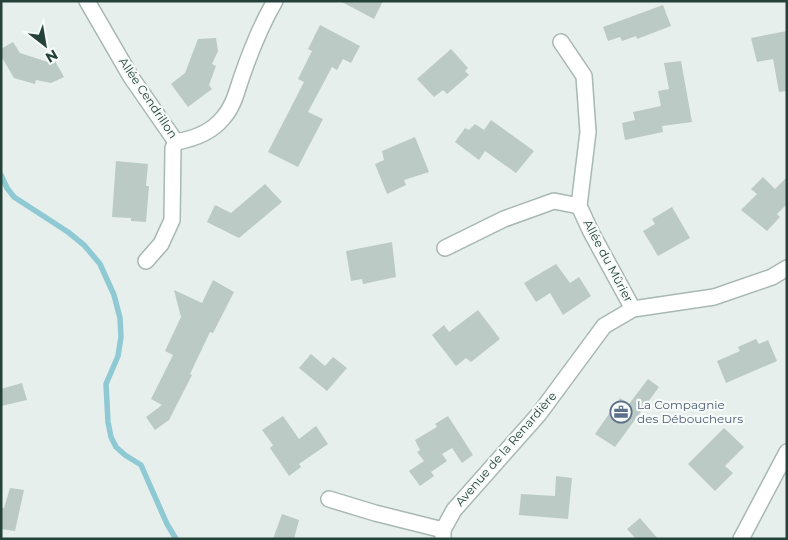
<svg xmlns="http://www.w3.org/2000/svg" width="788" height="540" viewBox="0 0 788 540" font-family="Montserrat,sans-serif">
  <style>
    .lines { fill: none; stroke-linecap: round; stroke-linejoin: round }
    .stream { stroke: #8ec9d4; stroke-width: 5.5 }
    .building { fill: #bbcac4 }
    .street-casing { stroke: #a8b8b2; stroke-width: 18 }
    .street { stroke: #fff; stroke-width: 15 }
    .labels { text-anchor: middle; stroke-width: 4.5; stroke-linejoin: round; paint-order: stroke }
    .street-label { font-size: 12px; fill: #24423a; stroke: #f7fbf9 }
    .service-label { font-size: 12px; fill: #4e5e75; stroke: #f7fbf9; text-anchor: start }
  </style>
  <rect width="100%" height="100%" fill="#e6efeb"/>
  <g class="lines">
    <!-- stream -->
    <polyline class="stream" points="1,175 7,188 14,197 68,232 84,245 100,264 114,295 120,318 121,337 118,356 106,384 108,422 111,437 116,447 125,455 141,465 167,524 176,539"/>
  </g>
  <!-- building -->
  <g class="building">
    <polygon points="340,1 383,1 374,19"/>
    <polygon points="663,5 671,26 637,39 636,36 622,41 620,37 608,41 603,27"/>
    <polygon points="320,25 360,46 351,63 343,59 337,70 332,67 308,112 323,119 298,167 268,152 304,82 298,79 312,51 308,49"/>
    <polygon points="787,31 787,91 779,92 773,59 757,62 751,38"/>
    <polygon points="216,38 218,51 212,64 216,66 209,85 212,89 188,107 171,84 185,73 198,39"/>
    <polygon points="13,42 20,53 51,63 55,61 64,77 51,83 36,80 35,84 14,78 1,56 1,49"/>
    <polygon points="451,49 468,68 465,71 469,75 447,94 443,90 434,97 417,79"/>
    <polygon points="681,61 692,122 662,126 663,132 625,140 622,123 635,120 633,112 661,106 658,91 669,89 664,63"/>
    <polygon points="491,120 534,151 516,173 485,151 479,160 455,142 465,128 469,130 475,124 484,130"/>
    <polygon points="415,137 429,172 404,180 406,185 387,194 375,164 384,160 382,151"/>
    <polygon points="116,161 148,164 146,186 149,186 146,222 131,221 131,218 112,217"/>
    <polygon points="763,177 775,189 787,177 787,204 777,214 780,217 767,231 741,210 757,194 751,189"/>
    <polygon points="265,184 282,202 239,238 207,222 215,205 231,213"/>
    <polygon points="672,207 690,238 658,256 643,231 655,224 652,219"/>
    <polygon points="392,242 396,277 363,284 362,279 351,281 346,251"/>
    <polygon points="556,264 570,283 579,277 591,296 563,315 550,293 536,302 524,283"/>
    <polygon points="213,280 234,292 213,333 210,332 190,374 192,375 169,420 155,430 146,417 162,405 151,399 173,355 165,351 181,317 174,290 202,303"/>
    <polygon points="478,310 500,339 471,362 466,358 456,366 432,335 444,325 449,332"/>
    <polygon points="756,339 759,344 768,340 777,361 726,383 717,361 740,351 738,347"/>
    <polygon points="311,354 325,366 333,357 347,368 327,391 299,368"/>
    <polygon points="648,379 659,387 615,447 595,434 620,398 629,404"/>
    <polygon points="22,383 27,400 1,406 1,389"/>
    <polygon points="283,416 299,439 316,426 328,444 299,464 301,467 289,476 270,448 273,445 262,430"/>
    <polygon points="448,416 473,455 462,463 452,448 442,454 447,461 431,472 434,476 420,486 409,471 424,461 417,452 420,450 415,440 437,427 435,424"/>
    <polygon points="724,428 744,447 725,466 733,473 715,491 688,464"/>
    <polygon points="556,476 572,478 568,519 519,515 521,494 555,496"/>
    <polygon points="10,488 24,490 15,531 1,529 1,507 4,508"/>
    <polygon points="282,514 299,520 294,539 273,539"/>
    <polygon points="640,518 658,539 636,539 627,529"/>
  </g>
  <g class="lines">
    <!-- street casing -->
    <g class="street-casing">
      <g id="street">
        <path d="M 87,1 L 131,77 L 176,142 C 193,139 211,133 223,118 C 234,106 237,90 242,76 C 251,50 261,25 275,1"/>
        <polyline points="561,42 584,76 588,132 579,206 591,232 633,309"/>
        <polyline points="445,248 504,219 554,201 579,206"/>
        <polyline points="146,261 161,244 172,220 173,148 176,142"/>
        <polyline points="329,499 375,513 443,530"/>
        <polyline points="443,539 443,530 454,510 539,414 604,326 633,309 714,297 772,277 787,268"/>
        <polyline points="741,539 787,452"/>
      </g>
    </g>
    <!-- street -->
    <use href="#street" class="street"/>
  </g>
  <!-- icons -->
  <defs>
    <g id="office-ring" transform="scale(1.125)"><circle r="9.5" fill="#f7fbf9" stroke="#5c6f8a" stroke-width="1.5"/><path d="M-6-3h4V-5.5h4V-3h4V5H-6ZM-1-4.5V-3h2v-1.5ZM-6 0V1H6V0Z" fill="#5c6f8a"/></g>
  </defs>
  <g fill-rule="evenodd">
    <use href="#office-ring" x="621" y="412"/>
  </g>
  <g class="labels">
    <!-- street labels -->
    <g class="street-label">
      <text transform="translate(148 98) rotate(56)" y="4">Allée Cendrillon</text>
      <text transform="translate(608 261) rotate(62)" y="4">Allée du Mûrier</text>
      <text transform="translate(506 449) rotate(-49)" y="4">Avenue de la Renardière</text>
    </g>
    <!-- service labels -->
    <g class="service-label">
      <text x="637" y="409">La Compagnie<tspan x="637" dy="14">des Déboucheurs</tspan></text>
    </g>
  </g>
  <!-- border -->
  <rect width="788" height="540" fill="none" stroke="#24423a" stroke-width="5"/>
  <!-- north arrow -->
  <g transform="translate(45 45) rotate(149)" stroke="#f7fbf9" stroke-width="4" paint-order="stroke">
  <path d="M0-4L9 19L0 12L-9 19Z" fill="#24423a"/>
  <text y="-8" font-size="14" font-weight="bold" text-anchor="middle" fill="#24423a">N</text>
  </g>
</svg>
